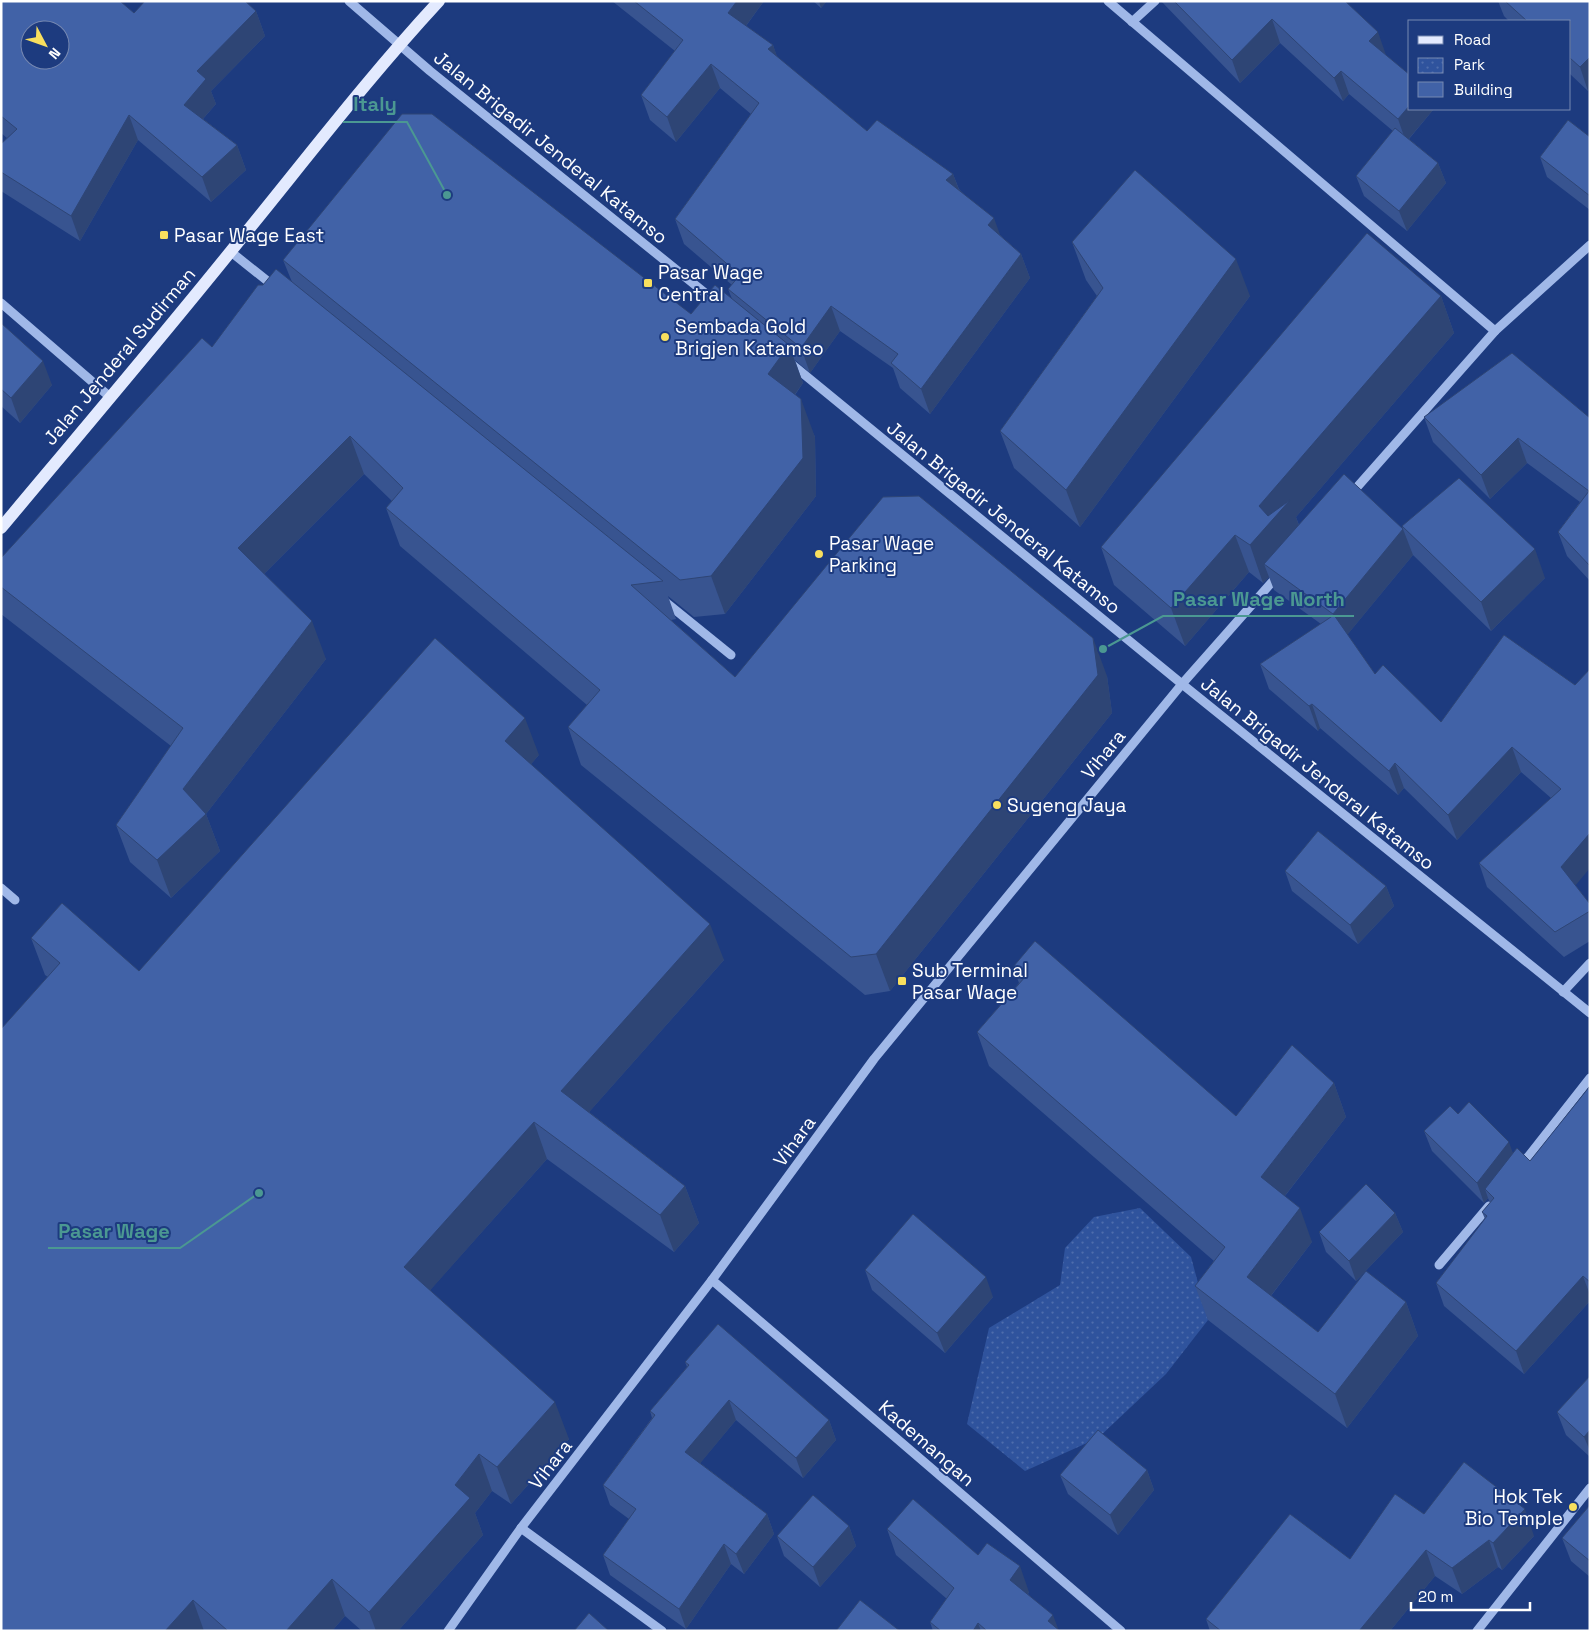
<svg xmlns="http://www.w3.org/2000/svg" width="1591" height="1632" viewBox="0 0 1591 1632" font-family="'Space Grotesk',sans-serif">
  <style>
    .park { fill: url(#park-dots) }
    .lines { fill: none; stroke-linecap: round; stroke-linejoin: round }
    .minor { stroke: #a0b8e8; stroke-width: 9 }
    .major { stroke: #e3eafe; stroke-width: 12 }
    .wall { fill: #385490 }
    .shaded-wall { fill: #2e4575 }
    .building { fill: #4162a7; stroke: #2e4575; fill-rule: evenodd }
    .poi-dot { fill: #f8df5e; stroke: #1d3b7f; stroke-width: 2 }
    .labels { text-anchor: middle; stroke-width: 4; stroke-linejoin: round; paint-order: stroke }
    .street-label { font-size: 19px; fill: #fff; stroke: #1d3b7f }
    .poi-label { font-size: 19px; fill: #fff; stroke: #1d3b7f; text-anchor: start }
    .leader { fill: none; stroke: #4b9892; stroke-width: 2 }
    .callout-dot { fill: #4b9892; stroke: #1d3b7f; stroke-width: 2 }
    .callout-label { font-size: 20px; text-anchor: middle; font-weight: bold; fill: #4b9892; stroke: #1d3b7f; stroke-width: 4; stroke-linejoin: round; paint-order: stroke }
  </style>
  <defs>
    <pattern id="park-dots" width="8" height="8" patternUnits="userSpaceOnUse" patternTransform="scale(1.25)"><rect width="8" height="8" fill="#2f539d"/><path d="M2 2h.1M6 6h.1" fill="none" stroke="#4e6dac" stroke-width="1.8" stroke-linecap="round"/></pattern>
  </defs>
  <rect width="100%" height="100%" fill="#1d3b7f"/>
  <!-- park -->
  <polygon class="park" points="1140,1208 1191,1257 1208,1320 1166,1374 1098,1438 1025,1471 967,1424 989,1328 1060,1285 1065,1248 1094,1217"/>
  <g class="lines">
    <!-- minor -->
    <g class="minor">
      <polyline points="349,1 430,71 715,301"/>
      <polyline points="1108,1 1495,331"/>
      <polyline points="1132,22 1155,1"/>
      <polyline points="231,252 275,287"/>
      <polyline points="1,303 110,397"/>
      <polyline points="789,362 1182,684 1590,1013"/>
      <polyline points="1351,494 1495,331 1590,245"/>
      <polyline points="663,600 731,655"/>
      <polyline points="1,888 15,900"/>
      <polyline points="1563,992 1590,963"/>
      <polyline points="1520,1167 1590,1078"/>
      <polyline points="1439,1265 1489,1206"/>
      <polyline points="712,1280 1121,1631"/>
      <polyline points="521,1528 662,1631"/>
      <polyline points="448,1631 521,1528 712,1280 874,1059 1182,684 1279,574"/>
      <polyline points="1477,1631 1590,1488"/>
    </g>
    <!-- major -->
    <path class="major" d="M 1,528 C 78,436 156,344 231,251 C 300,167 365,81 439,1"/>
  </g>
  <!-- wall -->
  <g class="wall">
    <polygon points="1,1 134,13 256,11 265,36 211,91 216,104 203,119 237,145 246,170 211,202 138,140 80,241 1,191 1,144 7,138 1,133"/>
    <polygon points="612,1 764,1 746,26 773,45 777,57 867,131 953,174 959,189 1001,236 1021,254 1030,278 930,414 900,388 893,368 840,331 810,373 795,360 803,383 795,395 815,437 816,496 725,614 694,617 668,596 676,619 671,620 735,677 1107,676 1112,713 890,991 865,995 581,765 568,727 587,705 400,546 386,508 392,501 364,474 264,574 326,659 206,814 220,851 171,898 130,862 116,825 171,746 1,614 1,558 212,347 292,282 283,260 691,314 732,299 728,289 732,285 684,244 675,219 751,114 720,88 676,142 650,120 641,95 675,51"/>
    <polygon points="813,1 827,1 821,8"/>
    <polygon points="1161,1 1345,1 1386,55 1433,110 1409,139 1438,163 1446,183 1407,231 1364,196 1356,176 1393,131 1349,94 1343,101 1280,43 1240,83"/>
    <polygon points="1498,1 1590,1 1588,91 1570,74 1570,21 1509,21 1504,16"/>
    <polygon points="1590,137 1590,210 1547,177 1540,157"/>
    <polygon points="1072,242 1250,296 1080,527 1014,468 1000,431 1097,296 1086,280"/>
    <polygon points="1441,296 1454,333 1296,517 1299,525 1403,529 1402,526 1545,578 1491,631 1413,555 1347,635 1375,674 1441,722 1575,685 1575,885 1590,904 1590,941 1564,957 1487,887 1479,863 1551,798 1521,772 1457,840 1404,788 1398,795 1320,728 1318,731 1269,689 1260,664 1321,624 1274,590 1269,577 1263,583 1249,572 1185,646 1114,585 1101,547"/>
    <polygon points="1,323 52,385 20,423 1,406"/>
    <polygon points="1424,417 1590,418 1590,581 1567,556 1558,532 1580,502 1527,463 1490,499 1433,442"/>
    <polygon points="539,755 531,764 724,960 589,1112 685,1186 699,1223 674,1252 547,1159 430,1290 569,1439 511,1504 492,1491 475,1513 483,1535 398,1631 362,1631 345,1616 332,1631 1,1631 48,977 45,975 31,938 139,971"/>
    <polygon points="1285,871 1386,886 1394,906 1358,944 1292,891"/>
    <polygon points="1013,967 1236,1116 1334,1083 1346,1117 1285,1196 1312,1242 1271,1296 1318,1332 1406,1302 1418,1336 1347,1428 1208,1320 1195,1286 1214,1261 989,1066 977,1032 1019,983"/>
    <polygon points="1590,1086 1590,1301 1524,1374 1444,1306 1436,1283 1485,1219 1482,1212 1490,1203 1488,1198 1484,1203 1432,1151 1424,1131 1458,1114 1513,1153 1530,1161"/>
    <polygon points="1395,1213 1403,1232 1356,1281 1326,1252 1319,1232"/>
    <polygon points="865,1270 993,1297 945,1353 872,1290"/>
    <polygon points="685,1362 829,1420 836,1440 803,1478 736,1420 700,1463 767,1514 774,1534 744,1574 731,1564 686,1629 610,1575 603,1555 629,1519 610,1505 603,1485 652,1418 650,1411 687,1367"/>
    <polygon points="1590,1376 1590,1457 1566,1435 1557,1412"/>
    <polygon points="1147,1470 1154,1490 1118,1535 1068,1494 1060,1475"/>
    <polygon points="1590,1505 1590,1577 1571,1561 1562,1538"/>
    <polygon points="1424,1514 1534,1536 1502,1570 1498,1567 1462,1594 1435,1576 1390,1631 1210,1631 1206,1619 1350,1559"/>
    <polygon points="849,1526 856,1546 820,1587 784,1556 777,1536"/>
    <polygon points="887,1529 978,1555 1029,1592 1028,1594 1060,1631 933,1631 930,1622 947,1599 896,1555"/>
  </g>
  <!-- shaded-wall -->
  <g class="shaded-wall">
    <polygon points="737,1 764,1 737,38 728,13"/>
    <polygon points="819,1 827,1 821,8"/>
    <polygon points="256,11 265,36 211,91 216,104 193,130 184,105 197,71"/>
    <polygon points="1272,19 1280,43 1240,83 1232,60"/>
    <polygon points="1378,32 1386,55 1369,41"/>
    <polygon points="773,45 782,70 768,49"/>
    <polygon points="1590,57 1590,89 1588,91 1580,67"/>
    <polygon points="711,64 720,88 676,142 667,117"/>
    <polygon points="1341,71 1349,94 1343,101 1334,78"/>
    <polygon points="1410,105 1410,109 1432,109 1433,110 1406,142 1398,119"/>
    <polygon points="129,115 138,140 80,241 71,216"/>
    <polygon points="237,145 246,170 211,202 202,177"/>
    <polygon points="1438,163 1446,183 1407,231 1399,211"/>
    <polygon points="953,174 962,198 946,180"/>
    <polygon points="994,218 1003,243 988,225"/>
    <polygon points="1021,254 1030,278 930,414 921,389"/>
    <polygon points="1236,259 1250,296 1080,527 1066,490"/>
    <polygon points="1441,296 1454,333 1296,517 1303,538 1264,564 1269,577 1263,583 1250,545 1259,506"/>
    <polygon points="831,306 840,331 810,373 801,348"/>
    <polygon points="789,345 803,383 782,412 768,374"/>
    <polygon points="43,361 52,385 20,423 11,398"/>
    <polygon points="801,399 815,437 816,496 725,614 711,576"/>
    <polygon points="350,436 364,474 252,586 238,548"/>
    <polygon points="1518,438 1527,463 1490,499 1481,475"/>
    <polygon points="1403,529 1413,555 1343,640 1333,614"/>
    <polygon points="1235,535 1249,572 1185,646 1171,608"/>
    <polygon points="1535,549 1545,578 1491,631 1481,602"/>
    <polygon points="312,621 326,659 206,814 220,851 171,898 157,860 183,789"/>
    <polygon points="1093,638 1107,676 1112,713 890,991 876,954"/>
    <polygon points="1312,704 1320,728 1318,731 1309,706"/>
    <polygon points="525,718 539,755 519,778 505,741"/>
    <polygon points="1512,747 1521,772 1457,840 1448,815"/>
    <polygon points="1395,763 1404,788 1398,795 1389,771"/>
    <polygon points="1590,833 1590,868 1570,892 1561,867"/>
    <polygon points="1386,886 1394,906 1358,944 1350,925"/>
    <polygon points="710,924 724,960 575,1128 561,1091"/>
    <polygon points="1334,1083 1346,1117 1273,1211 1261,1177"/>
    <polygon points="534,1122 547,1159 418,1304 404,1267"/>
    <polygon points="1509,1142 1516,1162 1485,1189 1488,1198 1484,1203 1477,1183"/>
    <polygon points="685,1186 699,1223 674,1252 660,1215"/>
    <polygon points="1300,1208 1312,1242 1259,1311 1247,1277"/>
    <polygon points="1395,1213 1403,1232 1356,1281 1349,1261"/>
    <polygon points="1583,1276 1590,1295 1590,1301 1524,1374 1516,1351"/>
    <polygon points="986,1277 993,1297 945,1353 937,1333"/>
    <polygon points="1406,1302 1418,1336 1347,1428 1335,1394"/>
    <polygon points="729,1400 736,1420 693,1472 685,1452"/>
    <polygon points="555,1402 569,1439 511,1504 497,1467"/>
    <polygon points="829,1420 836,1440 803,1478 796,1458"/>
    <polygon points="1590,1430 1590,1451 1584,1437"/>
    <polygon points="479,1454 492,1491 475,1513 483,1535 398,1631 376,1631 369,1612 455,1485"/>
    <polygon points="1147,1470 1154,1490 1118,1535 1110,1515"/>
    <polygon points="1525,1509 1534,1536 1502,1570 1493,1543"/>
    <polygon points="767,1514 774,1534 744,1574 736,1554"/>
    <polygon points="849,1526 856,1546 820,1587 813,1567"/>
    <polygon points="1489,1540 1498,1567 1462,1594 1452,1568"/>
    <polygon points="724,1544 731,1564 686,1629 679,1609"/>
    <polygon points="1426,1550 1435,1576 1390,1631 1359,1631"/>
    <polygon points="1020,1566 1029,1592 1019,1605 1010,1580"/>
    <polygon points="332,1579 345,1616 332,1631 286,1631"/>
    <polygon points="193,1600 204,1631 165,1631"/>
    <polygon points="1053,1615 1059,1631 1048,1621"/>
    <polygon points="978,1623 981,1631 973,1631"/>
  </g>
  <!-- building -->
  <g class="building">
    <path d="M 1,1 L 120,1 L 134,13 L 145,1 L 245,1 L 256,11 L 197,71 L 206,79 L 184,105 L 237,145 L 202,177 L 129,115 L 71,216 L 1,172 L 1,144 L 17,129 L 1,116 ZM 30,30 L 60,30 L 60,60 L 30,60 Z"/>
    <polygon points="634,1 737,1 728,13 773,45 768,49 867,131 877,120 953,174 946,180 994,218 988,225 1021,254 921,389 891,363 898,354 831,306 801,348 728,289 740,275 675,219 759,103 711,64 667,117 641,95 683,40"/>
    <polygon points="1174,1 1345,1 1378,32 1369,41 1410,75 1410,105 1398,119 1341,71 1334,78 1272,19 1232,60"/>
    <polygon points="1505,1 1590,1 1590,57 1580,67 1570,58 1570,21 1527,21"/>
    <polygon points="402,114 432,114 691,314 715,285 789,345 768,374 801,399 803,458 711,576 680,580 283,260"/>
    <polygon points="1568,120 1590,137 1590,196 1540,157"/>
    <polygon points="1395,128 1438,163 1399,211 1356,176"/>
    <polygon points="1135,170 1236,259 1066,490 1000,431 1103,288 1072,242"/>
    <polygon points="1367,233 1441,296 1259,506 1268,516 1290,500 1250,545 1235,535 1171,608 1101,547"/>
    <polygon points="276,269 663,581 631,585 735,677 883,497 919,496 1093,638 1098,675 876,954 851,957 568,727 600,690 386,508 403,488 350,436 238,548 312,621 183,789 206,814 157,860 116,825 183,728 1,587 1,558 202,338 212,347 258,285 263,285"/>
    <polygon points="1,323 43,361 11,398 1,389"/>
    <polygon points="1512,353 1590,418 1590,566 1558,532 1589,491 1518,438 1481,475 1424,417"/>
    <polygon points="1344,474 1403,529 1333,614 1264,564"/>
    <polygon points="1459,478 1535,549 1481,602 1402,526"/>
    <polygon points="1334,615 1375,674 1383,665 1441,722 1504,635 1575,685 1590,669 1590,833 1561,867 1590,904 1590,911 1555,932 1479,863 1561,789 1512,747 1448,815 1395,763 1389,771 1312,704 1309,706 1260,664"/>
    <polygon points="435,638 525,718 505,741 710,924 561,1091 685,1186 660,1215 534,1122 404,1267 555,1402 497,1467 479,1454 455,1485 470,1498 369,1612 332,1579 286,1631 228,1631 193,1600 165,1631 1,1631 1,1029 60,963 31,938 62,903 139,971"/>
    <polygon points="1318,831 1386,886 1350,925 1285,871"/>
    <polygon points="1035,941 1236,1116 1292,1045 1334,1083 1261,1177 1300,1208 1247,1277 1318,1332 1366,1271 1406,1302 1335,1394 1195,1286 1225,1247 977,1032 1025,977 1013,967"/>
    <polygon points="1590,1086 1590,1282 1583,1276 1516,1351 1436,1283 1487,1216 1482,1212 1494,1198 1485,1189 1517,1148 1530,1161"/>
    <polygon points="1469,1102 1509,1142 1477,1183 1424,1131 1450,1106 1458,1114"/>
    <polygon points="1366,1184 1395,1213 1349,1261 1319,1232"/>
    <polygon points="913,1214 986,1277 937,1333 865,1270"/>
    <polygon points="718,1324 829,1420 796,1458 729,1400 685,1452 767,1514 736,1554 724,1544 679,1609 603,1555 636,1509 603,1485 655,1415 650,1411 689,1365 685,1362"/>
    <polygon points="1590,1376 1590,1430 1584,1437 1557,1412"/>
    <polygon points="1098,1430 1147,1470 1110,1515 1060,1475"/>
    <polygon points="1464,1462 1525,1509 1493,1543 1489,1540 1452,1568 1426,1550 1359,1631 1221,1631 1206,1619 1290,1514 1350,1559 1395,1494 1424,1514"/>
    <polygon points="813,1495 849,1526 813,1567 777,1536"/>
    <polygon points="913,1499 978,1555 987,1543 1020,1566 1010,1580 1053,1615 1048,1621 1060,1631 987,1631 978,1623 973,1631 941,1631 930,1622 954,1588 887,1529"/>
    <polygon points="1590,1505 1590,1561 1562,1538"/>
    <polygon points="860,1600 900,1631 836,1631"/>
    <polygon points="589,1613 609,1631 574,1631"/>
  </g>
  <!-- markers -->
  <g class="poi-dot">
    <rect x="159" y="230" width="10" height="10" rx="2.5"/>
    <rect x="643" y="278" width="10" height="10" rx="2.5"/>
    <circle cx="665" cy="337" r="5"/>
    <circle cx="819" cy="554" r="5"/>
    <circle cx="997" cy="805" r="5"/>
    <rect x="897" y="976" width="10" height="10" rx="2.5"/>
    <circle cx="1573" cy="1507" r="5"/>
  </g>
  <g class="labels">
    <!-- street labels -->
    <g class="street-label">
      <text transform="translate(551 147) rotate(39)" y="7">Jalan Brigadir Jenderal Katamso</text>
      <text transform="translate(119 356) rotate(-50)" y="7">Jalan Jenderal Sudirman</text>
      <text transform="translate(1004 517) rotate(39)" y="7">Jalan Brigadir Jenderal Katamso</text>
      <text transform="translate(1103 754) rotate(-51)" y="7">Vihara</text>
      <text transform="translate(1318 773) rotate(39)" y="7">Jalan Brigadir Jenderal Katamso</text>
      <text transform="translate(794 1141) rotate(-54)" y="7">Vihara</text>
      <text transform="translate(927 1443) rotate(41)" y="7">Kademangan</text>
      <text transform="translate(550 1464) rotate(-52)" y="7">Vihara</text>
    </g>
    <!-- poi labels -->
    <g class="poi-label">
      <text x="174" y="242">Pasar Wage East</text>
      <text x="658" y="279">Pasar Wage<tspan x="658" dy="22">Central</tspan></text>
      <text x="675" y="333">Sembada Gold<tspan x="675" dy="22">Brigjen Katamso</tspan></text>
      <text x="829" y="550">Pasar Wage<tspan x="829" dy="22">Parking</tspan></text>
      <text x="1007" y="812">Sugeng Jaya</text>
      <text x="912" y="977">Sub Terminal<tspan x="912" dy="22">Pasar Wage</tspan></text>
      <text x="1563" y="1503" text-anchor="end">Hok Tek<tspan x="1563" dy="22">Bio Temple</tspan></text>
    </g>
  </g>
  <!-- callouts -->
  <path class="leader" d="M447 195L407 122H343M1103 649L1163 616H1354M259 1193L180 1248H48"/>
  <g class="callout-dot">
    <circle cx="447" cy="195" r="5"/>
    <circle cx="1103" cy="649" r="5"/>
    <circle cx="259" cy="1193" r="5"/>
  </g>
  <g class="callout-label">
    <text x="375" y="111">Italy</text>
    <text x="1259" y="606">Pasar Wage North</text>
    <text x="114" y="1238">Pasar Wage</text>
  </g>
  <!-- border -->
  <rect width="1591" height="1632" fill="none" stroke="#ffffff" stroke-width="5"/>
  <!-- legend -->
  <rect x="1408" y="20" width="162" height="90" fill="#1d3b7f" stroke="#7789b2"/>
  <rect x="1418" y="36" width="25" height="8" fill="#e3eafe" stroke="#7789b2"/>
  <text x="1454" y="45" font-size="15" fill="#ffffff">Road</text>
  <rect x="1418" y="58" width="25" height="15" fill="url(#park-dots)" stroke="#7789b2"/>
  <text x="1454" y="70" font-size="15" fill="#ffffff">Park</text>
  <rect x="1418" y="82" width="25" height="15" fill="#4162a7" stroke="#7789b2"/>
  <text x="1454" y="95" font-size="15" fill="#ffffff">Building</text>
  <!-- north arrow -->
  <g transform="translate(45 45) rotate(131)"><circle r="24" fill="#1d3b7f" stroke="#7789b2"/>
  <path d="M0-4L9 19L0 12L-9 19Z" fill="#f8df5e"/>
  <text y="-8" font-size="14" font-weight="bold" text-anchor="middle" fill="#ffffff">N</text>
  </g>
  <!-- scale -->
  <path d="M1411 1602v8h119v-8" fill="none" stroke="#ffffff" stroke-width="2.5"/>
  <text x="1418" y="1602" font-size="15" fill="#ffffff" stroke="#1d3b7f" stroke-width="4" paint-order="stroke">20 m</text>
</svg>
